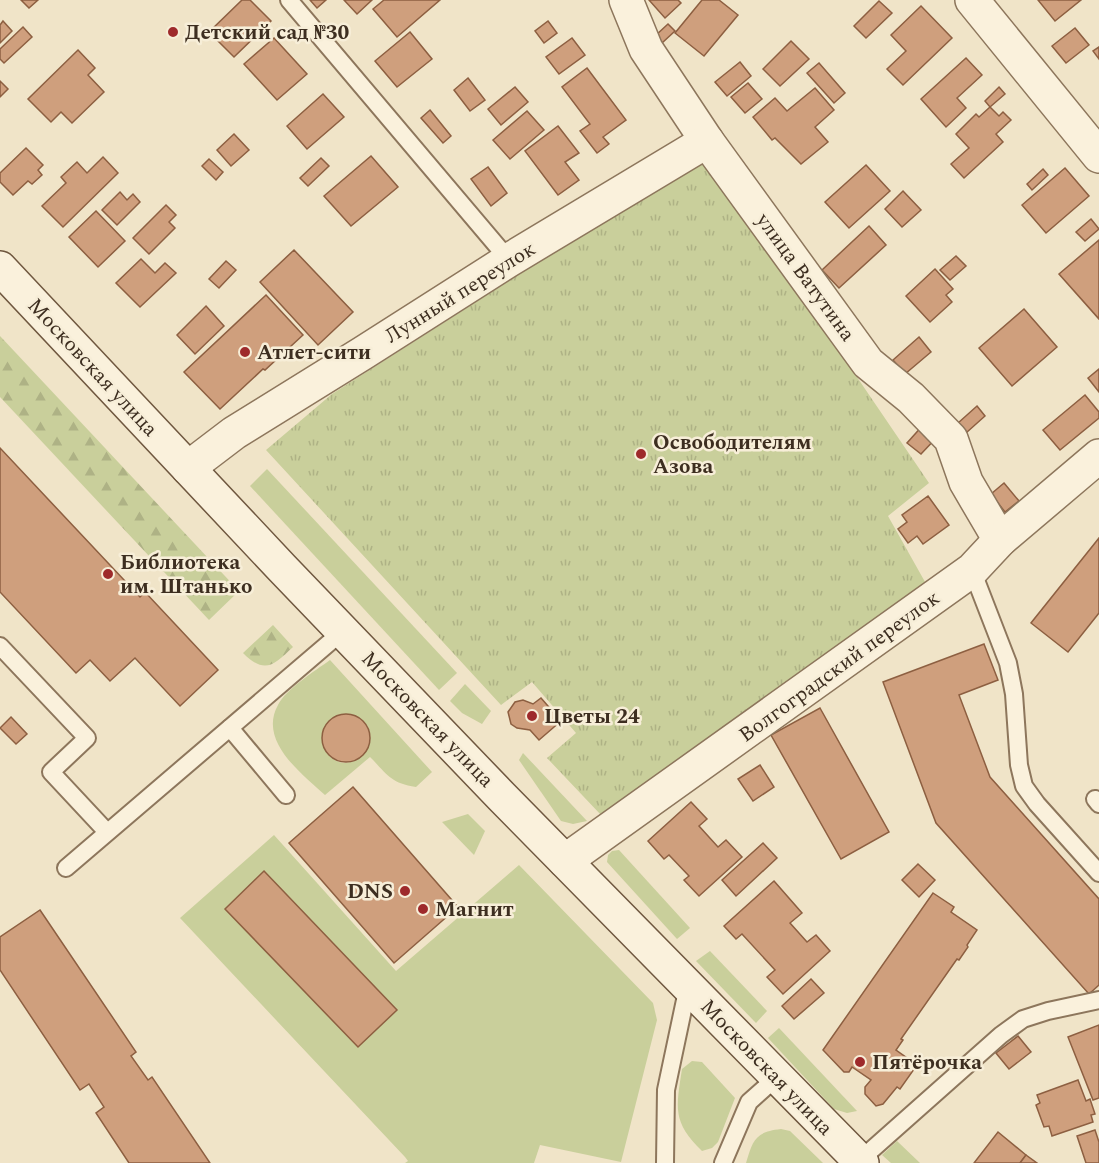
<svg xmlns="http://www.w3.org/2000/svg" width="1099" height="1163" viewBox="0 0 1099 1163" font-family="Spectral,serif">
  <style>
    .grass { fill: #c9cf9b; fill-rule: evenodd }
    .forest { fill: url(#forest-firs) }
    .park { fill: url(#park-tufts) }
    .building { fill: #cf9f7d; stroke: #8d5f41; stroke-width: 1.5 }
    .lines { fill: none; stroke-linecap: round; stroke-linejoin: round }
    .service-casing { stroke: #8d765c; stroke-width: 20 }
    .minor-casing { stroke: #8d765c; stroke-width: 36 }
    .secondary-casing { stroke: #6f573f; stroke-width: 36 }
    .service { stroke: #faf1dc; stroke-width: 16 }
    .minor { stroke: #faf1dc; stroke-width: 33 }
    .secondary { stroke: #faf1dc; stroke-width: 33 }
    .poi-dot { fill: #9e2a2b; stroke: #f7eed8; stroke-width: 2 }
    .labels { text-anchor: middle; stroke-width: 5; stroke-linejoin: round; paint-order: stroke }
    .poi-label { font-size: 21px; font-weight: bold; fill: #3d2e20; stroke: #f7eed8; text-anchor: start }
    .street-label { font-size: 21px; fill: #3d2e20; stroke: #f7eed8 }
  </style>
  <defs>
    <pattern id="forest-firs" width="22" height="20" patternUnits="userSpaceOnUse" patternTransform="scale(1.5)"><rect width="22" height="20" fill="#c9cf9b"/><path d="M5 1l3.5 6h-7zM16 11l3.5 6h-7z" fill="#aeb285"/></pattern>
    <pattern id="park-tufts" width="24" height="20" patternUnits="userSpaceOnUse" patternTransform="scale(1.5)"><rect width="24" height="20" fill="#c9cf9b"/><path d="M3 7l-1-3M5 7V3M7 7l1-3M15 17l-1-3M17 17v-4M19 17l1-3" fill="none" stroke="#aeb285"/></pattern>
  </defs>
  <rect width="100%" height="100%" fill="#f0e4c8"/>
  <!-- grass -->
  <g class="grass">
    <polygon points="267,469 457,673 439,690 250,486"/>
    <path d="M 330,660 L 432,772 L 416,787 C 390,783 387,774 370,757 L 325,795 C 301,773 258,741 278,705 C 286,689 315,671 330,660 ZM 344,714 C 402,722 349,792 325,749 C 316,733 329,719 344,714 Z"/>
    <polygon points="465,684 491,711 482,724 462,713 450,701"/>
    <polygon points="523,753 587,821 573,824 561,821 519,760"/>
    <polygon points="468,814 485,831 474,855 442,822"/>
    <polygon points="274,835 396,971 519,865 653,1003 657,1020 621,1162 540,1145 534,1163 405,1163 408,1161 405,1157 180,918"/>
    <polygon points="619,850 690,928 677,939 607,862 608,855 612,851"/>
    <polygon points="710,951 767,1011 756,1023 696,961"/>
    <polygon points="779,1028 857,1111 847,1113 834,1109 768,1038"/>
    <path d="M 692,1061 L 702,1062 L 735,1098 L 718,1142 L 712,1148 L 702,1151 C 672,1122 676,1108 682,1069 Z"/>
    <path d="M 781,1129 L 790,1131 L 823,1163 L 746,1163 C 753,1140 755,1132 781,1129 Z"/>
    <polygon points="897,1141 920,1163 891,1163 882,1155"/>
  </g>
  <!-- forest -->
  <g class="forest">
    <polygon points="0,336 239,591 209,620 0,397"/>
    <path d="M 273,625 L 293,647 C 274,665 265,675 243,653 Z"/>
  </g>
  <!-- park -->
  <polygon class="park" points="706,155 929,483 888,516 929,589 601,815 547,758 576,733 532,682 501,705 266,450 332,394"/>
  <!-- building -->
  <g class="building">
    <polygon points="21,0 38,0 29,8"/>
    <polygon points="242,0 250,0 271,21 234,57 209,32"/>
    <polygon points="310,0 326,0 317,8"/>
    <polygon points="344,0 372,0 357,14"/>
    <polygon points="384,0 440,0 397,37 373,9"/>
    <polygon points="649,0 678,0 681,3 665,18"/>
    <polygon points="702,0 719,0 738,15 704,56 675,33"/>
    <polygon points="1038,0 1081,0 1055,21"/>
    <polygon points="879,1 892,13 866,38 854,26"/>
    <polygon points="921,6 952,38 903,85 887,69 906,51 891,35"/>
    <polygon points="3,21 12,31 0,43 0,25"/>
    <polygon points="548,21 557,33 544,43 535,31"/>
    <polygon points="668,24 675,31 662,43 655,36"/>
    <polygon points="23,27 32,37 4,63 0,59 0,49"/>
    <polygon points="1075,28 1089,45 1066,63 1052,46"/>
    <polygon points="410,32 432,59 397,87 375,61"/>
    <polygon points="274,38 307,74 277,100 244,64"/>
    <polygon points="572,38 585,55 559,74 546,57"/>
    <polygon points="791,41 809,59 780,86 763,69"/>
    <polygon points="1099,47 1099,59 1093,51"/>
    <polygon points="78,50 95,68 88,75 104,92 72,123 61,112 51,122 28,99"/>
    <polygon points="966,58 982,75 957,98 966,108 946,127 921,99"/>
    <polygon points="740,62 751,76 727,96 715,82"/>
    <polygon points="819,63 845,93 834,103 807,73"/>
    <polygon points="587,68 626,120 603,137 609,144 597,153 580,131 590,124 562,87"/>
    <polygon points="468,78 485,100 470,111 454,90"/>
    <polygon points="0,81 8,89 0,97"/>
    <polygon points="748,83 762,99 745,113 731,97"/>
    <polygon points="515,87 528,102 501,125 488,109"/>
    <polygon points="999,87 1005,94 990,107 985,101"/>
    <polygon points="815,88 834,110 815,127 828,142 801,164 775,138 772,140 753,117 775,98 787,111"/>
    <polygon points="323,94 344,117 307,149 287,126"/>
    <polygon points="990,107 999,116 1003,112 1011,120 996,134 1003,142 964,178 951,164 969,148 956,134 976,114 979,117"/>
    <polygon points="430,110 451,136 443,143 421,118"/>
    <polygon points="527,111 544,130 510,159 493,140"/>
    <polygon points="558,126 579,153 565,162 579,180 558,195 525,151"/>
    <polygon points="234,134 249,150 231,166 217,150"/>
    <polygon points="26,148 43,165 38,170 42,175 32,184 28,181 13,195 0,182 0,173"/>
    <polygon points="371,156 398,187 351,226 324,196"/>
    <polygon points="103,157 118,173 63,227 42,206 66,183 61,177 77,162 87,173"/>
    <polygon points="321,158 329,166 308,186 300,178"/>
    <polygon points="209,159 223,172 216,180 202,166"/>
    <polygon points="866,165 890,191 849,228 825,202"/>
    <polygon points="488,167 507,193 491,206 471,179"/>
    <polygon points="1065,168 1089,196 1046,233 1022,205"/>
    <polygon points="1043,169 1048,175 1032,190 1027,184"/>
    <polygon points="903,191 921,210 902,227 885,209"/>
    <polygon points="120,192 127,200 133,194 140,202 117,225 102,210"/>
    <polygon points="166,205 176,215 169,222 175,228 149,254 133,238"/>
    <polygon points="96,211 125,241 98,267 69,237"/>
    <polygon points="1091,219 1099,229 1085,241 1076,232"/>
    <polygon points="869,226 886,245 839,288 822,270"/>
    <polygon points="1099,240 1099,319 1059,274"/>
    <polygon points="294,250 353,312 318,345 260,282"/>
    <polygon points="956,256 966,266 950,280 940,270"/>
    <polygon points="141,259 155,273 165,263 176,273 140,307 116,283"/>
    <polygon points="226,261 236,270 219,288 209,279"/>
    <polygon points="935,269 953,289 946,295 952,302 930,322 906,296"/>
    <polygon points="266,295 303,335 265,370 263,369 220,409 184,372"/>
    <polygon points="206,306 224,326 195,354 177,335"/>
    <polygon points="1024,309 1057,347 1012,386 979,348"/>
    <polygon points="919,337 931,352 905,374 893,360"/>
    <polygon points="1099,369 1099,392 1088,378"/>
    <polygon points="1085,395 1099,412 1099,418 1060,450 1043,430"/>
    <polygon points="977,406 985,416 966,433 958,423"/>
    <polygon points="924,424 938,436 921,454 907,443"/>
    <polygon points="0,448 140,597 145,592 218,670 180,706 135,658 110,681 90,660 76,673 0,592"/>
    <polygon points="1004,483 1019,501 1005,512 991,494"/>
    <polygon points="928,496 949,525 923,544 917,536 908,543 898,529 907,522 902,515"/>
    <polygon points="1099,538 1099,613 1068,652 1031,623"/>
    <polygon points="984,644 998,680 959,695 990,777 1099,899 1099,985 1089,994 936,823 883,682"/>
    <polygon points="541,698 561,721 539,740 530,730 517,728 511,724 508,712 515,702 523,700 533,704"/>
    <polygon points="820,708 889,832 841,859 771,735"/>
    <circle cx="346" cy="738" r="24"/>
    <polygon points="11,717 27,734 16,744 0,728"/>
    <polygon points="760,765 774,787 753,801 738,779"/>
    <polygon points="353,787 458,907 394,963 289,843"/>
    <polygon points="691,802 707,819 699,826 718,847 726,840 742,857 699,896 684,880 689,876 669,855 664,859 648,841"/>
    <polygon points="763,843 777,858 736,896 722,880"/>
    <polygon points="918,864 935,880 919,897 902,880"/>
    <polygon points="264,871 397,1010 358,1047 225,909"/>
    <polygon points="774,881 802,913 790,923 807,942 816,935 830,951 783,994 767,977 775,970 742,934 736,939 724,926"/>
    <polygon points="933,893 954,907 951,912 977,930 967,945 968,947 959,960 957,959 901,1039 903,1040 896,1050 917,1065 900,1089 897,1087 883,1104 876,1106 865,1094 865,1087 871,1080 852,1067 849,1072 844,1072 823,1050"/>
    <polygon points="40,910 136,1052 131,1056 148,1080 152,1077 210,1163 129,1163 96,1113 104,1107 89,1084 80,1090 0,970 0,937"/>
    <polygon points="811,979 824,993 794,1019 782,1006"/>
    <polygon points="1099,1025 1099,1098 1093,1100 1068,1037"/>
    <polygon points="1018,1036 1031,1052 1009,1069 996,1053"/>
    <polygon points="1078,1080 1086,1101 1090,1099 1095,1114 1091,1115 1093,1122 1052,1136 1049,1126 1044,1127 1036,1105 1040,1103 1037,1095"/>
    <polygon points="1095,1130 1099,1142 1099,1163 1086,1163 1077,1136"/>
    <polygon points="998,1132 1026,1155 1020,1163 974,1163"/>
    <polygon points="1026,1155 1037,1163 1020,1163"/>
  </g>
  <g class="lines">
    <!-- service casing -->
    <g class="service-casing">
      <g id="service">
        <polyline points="289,0 509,260"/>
        <polyline points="972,570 1008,663 1014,694 1019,765 1024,786 1037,804 1099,873"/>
        <polyline points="0,646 87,738 51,772 107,832"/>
        <polyline points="230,728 286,795"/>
        <polyline points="1095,799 1099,804"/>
        <polyline points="66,868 343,631"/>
        <polyline points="859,1161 1001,1035 1023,1019 1048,1011 1099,1000"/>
        <polyline points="665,1163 666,1090 688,986"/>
        <polyline points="723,1163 749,1102 777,1077"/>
      </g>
    </g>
    <!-- minor casing -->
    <g class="minor-casing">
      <g id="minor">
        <polyline points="626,0 646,49 707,141 868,363 911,398 951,439 966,482 1000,540"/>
        <polyline points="972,0 1099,156"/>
        <polyline points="188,468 234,433 363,353 509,260 707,141"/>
        <polyline points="565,861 972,570 1000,540 1099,456"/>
      </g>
    </g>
    <!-- secondary casing -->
    <g class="secondary-casing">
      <polyline id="secondary" points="0,268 282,568 502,797 862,1163"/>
    </g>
    <!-- service -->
    <use href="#service" class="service"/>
    <!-- minor -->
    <use href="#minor" class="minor"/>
    <!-- secondary -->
    <use href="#secondary" class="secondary"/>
  </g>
  <!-- markers -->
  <g class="poi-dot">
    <circle cx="173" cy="32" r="6"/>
    <circle cx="245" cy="352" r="6"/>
    <circle cx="641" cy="454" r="6"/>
    <circle cx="108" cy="574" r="6"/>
    <circle cx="532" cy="716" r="6"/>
    <circle cx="405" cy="891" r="6"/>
    <circle cx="423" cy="909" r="6"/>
    <circle cx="860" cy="1062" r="6"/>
  </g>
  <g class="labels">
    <!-- poi labels -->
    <g class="poi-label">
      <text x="185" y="39">Детский сад №30</text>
      <text x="257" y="359">Атлет-сити</text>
      <text x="653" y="449">Освободителям<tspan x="653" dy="24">Азова</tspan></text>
      <text x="120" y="569">Библиотека<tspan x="120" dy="24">им. Штанько</tspan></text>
      <text x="544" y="723">Цветы 24</text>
      <text x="393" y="898" text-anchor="end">DNS</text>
      <text x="435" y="916">Магнит</text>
      <text x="872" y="1069">Пятёрочка</text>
    </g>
    <!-- street labels -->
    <g class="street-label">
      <text transform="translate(806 277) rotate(54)" y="7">улица Ватутина</text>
      <text transform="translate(460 292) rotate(-32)" y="7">Лунный переулок</text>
      <text transform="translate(93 367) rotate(47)" y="7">Московская улица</text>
      <text transform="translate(839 666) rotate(-36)" y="7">Волгоградский переулок</text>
      <text transform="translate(428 719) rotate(46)" y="7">Московская улица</text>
      <text transform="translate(767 1067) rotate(46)" y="7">Московская улица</text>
    </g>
  </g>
</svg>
